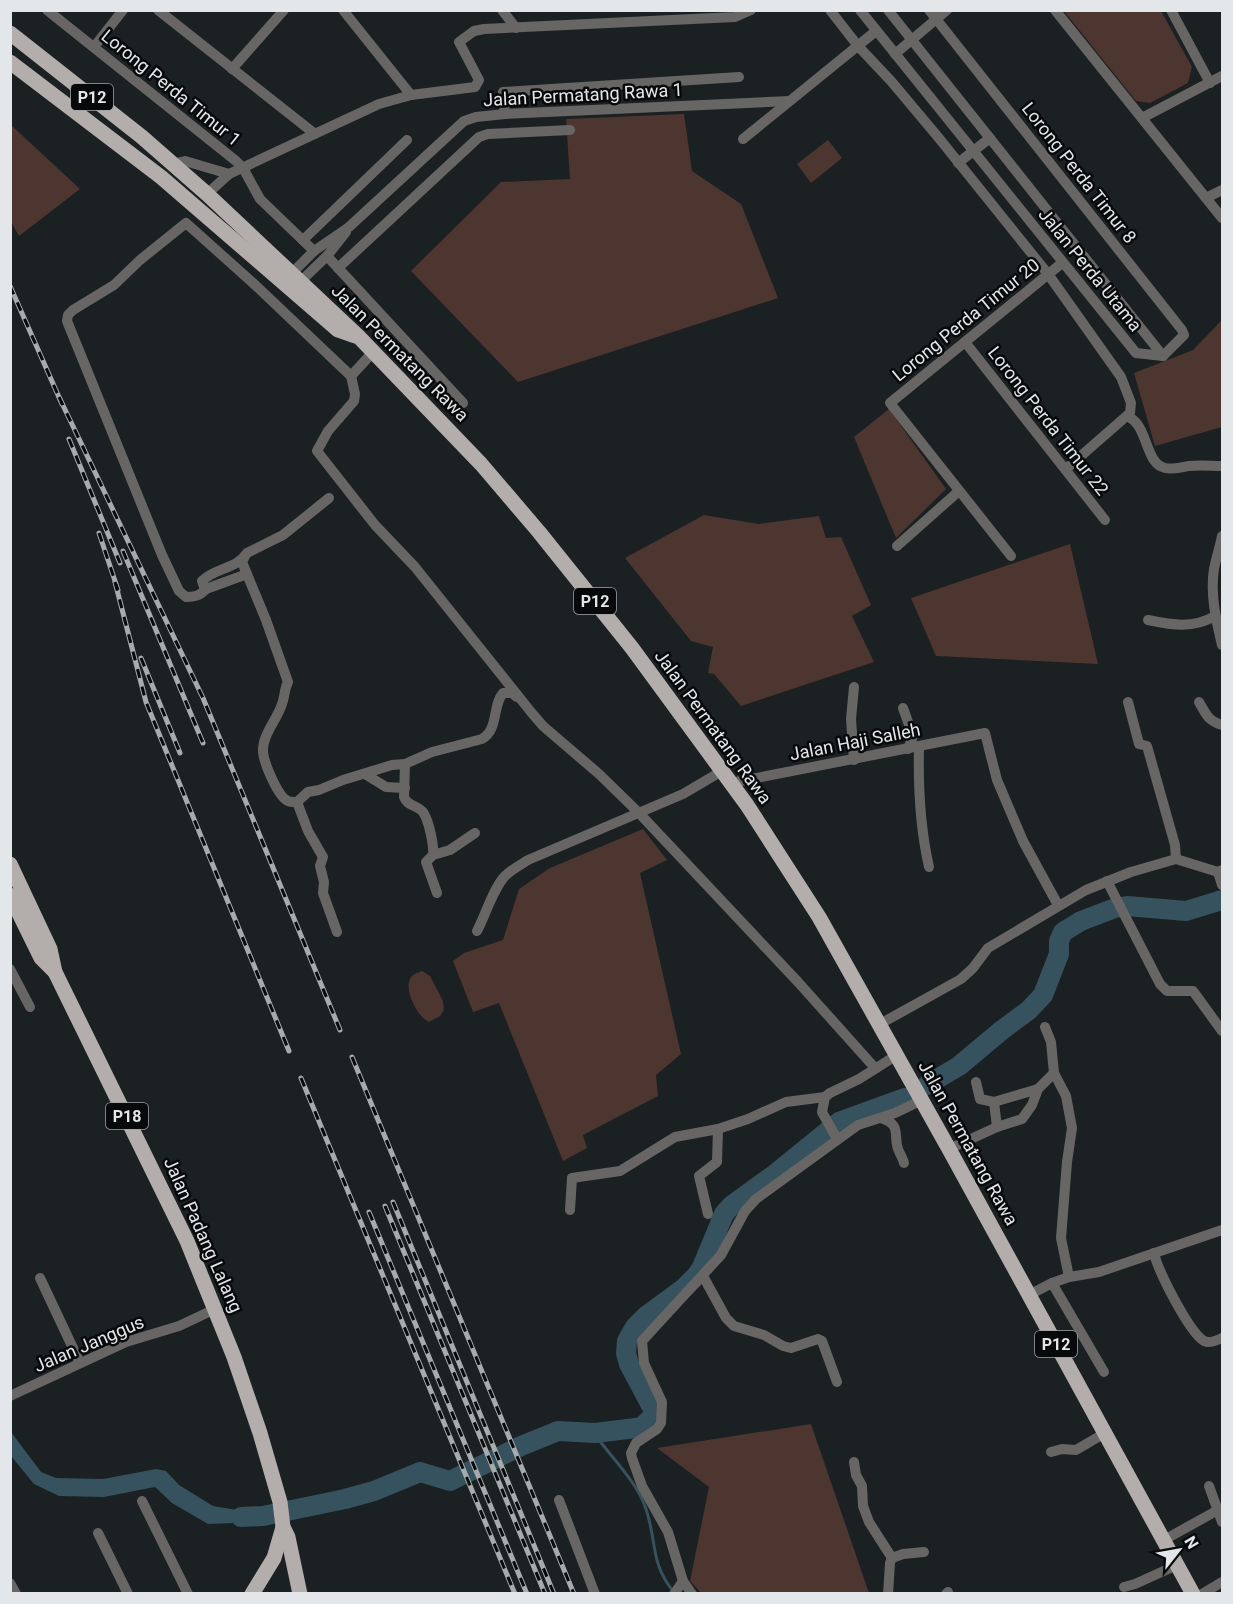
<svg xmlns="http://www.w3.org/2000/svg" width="1233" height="1604" viewBox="0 0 1233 1604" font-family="Roboto,sans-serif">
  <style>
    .green { fill: #4c362f }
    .water { fill: #35525e }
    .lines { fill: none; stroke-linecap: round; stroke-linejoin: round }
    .stream { stroke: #35525e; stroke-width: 3 }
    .river { stroke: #35525e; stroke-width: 20 }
    .minor { stroke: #686665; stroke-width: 10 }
    .primary { stroke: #b3adab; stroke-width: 15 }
    .rail-casing { stroke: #a7abad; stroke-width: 5 }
    .rail { stroke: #07090a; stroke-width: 3; stroke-dasharray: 9; stroke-linecap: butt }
    .labels { text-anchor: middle; stroke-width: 5; stroke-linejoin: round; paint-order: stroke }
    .shield { fill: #07090a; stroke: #a2a4a6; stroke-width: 1.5 }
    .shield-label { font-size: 16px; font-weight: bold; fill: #e4e7e9 }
    .street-label { font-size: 18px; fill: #e4e7e9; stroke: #07090a }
  </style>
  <rect width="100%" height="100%" fill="#1b2022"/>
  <!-- green -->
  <g class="green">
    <polygon points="1064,11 1161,11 1192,67 1188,83 1150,103 1136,101"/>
    <polygon points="684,114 692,171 741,204 778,298 518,382 411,271 501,182 570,179 566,119"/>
    <polygon points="11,125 80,189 19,236 11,222"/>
    <polygon points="828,140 842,158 811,183 797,164"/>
    <polygon points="1222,320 1222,427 1155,446 1134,373 1193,350"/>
    <polygon points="889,409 946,489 896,538 854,437"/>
    <polygon points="704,515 759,524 819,516 826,538 841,537 871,605 852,616 874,662 741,706 714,674 708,673 713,647 691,641 625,558"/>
    <polygon points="1070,544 1098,664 936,656 911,598"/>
    <polygon points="643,829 667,860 640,873 681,1054 656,1075 658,1096 583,1135 587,1148 563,1161 499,1003 473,1012 453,961 464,953 503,940 519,889 550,868"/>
    <path d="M 422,971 L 430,976 L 443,1001 L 444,1010 L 440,1016 L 429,1022 C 418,1017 404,991 410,979 C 412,974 417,973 422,971 Z"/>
    <polygon points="811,1424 869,1593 701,1593 690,1581 709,1487 657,1448"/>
  </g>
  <!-- water -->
  <polygon class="water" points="11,1432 41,1472 56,1478 103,1479 156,1469 166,1471 179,1485 213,1506 243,1511 265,1506 267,1522 208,1524 172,1503 155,1487 104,1497 59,1496 34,1484 11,1456"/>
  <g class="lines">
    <!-- stream -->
    <path class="stream" d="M 595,1433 L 599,1440 C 615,1461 638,1484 646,1509 C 657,1541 650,1564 674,1592"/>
    <!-- river -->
    <g class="river">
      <polyline points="927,1085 959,1066 1002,1030 1029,1010 1043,995 1059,954 1059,941 1063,932 1081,921 1115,908 1127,906 1186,911 1222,900"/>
      <polyline points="241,1517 263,1516 345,1499 374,1491 420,1472 450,1481 521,1446 558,1431 595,1433 636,1428 643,1426 654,1415 653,1409 629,1364 626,1353 627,1341 635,1327 646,1316 684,1288 697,1275 702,1267 724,1214 732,1205 775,1174 839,1122 905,1098"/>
    </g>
    <!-- minor -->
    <g class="minor">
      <polyline points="47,10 236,161 243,168 260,199 314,251"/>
      <polyline points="158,10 315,134"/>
      <polyline points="343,10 411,95"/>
      <polyline points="502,10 516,28"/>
      <polyline points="830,10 858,46 891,81 938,137 1048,274 1121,377 1131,403 1130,413 1066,469"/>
      <polyline points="860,10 1136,353 1163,356"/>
      <polyline points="888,10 1163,356"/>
      <polyline points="929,10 1182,330 1184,335 1163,356"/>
      <polyline points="1055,10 1222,218"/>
      <polyline points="1171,10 1210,83"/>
      <polyline points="94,47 123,10"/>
      <polyline points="895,54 947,10"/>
      <polyline points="232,69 284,10"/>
      <polyline points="505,114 503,92 739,77"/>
      <polyline points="1142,118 1222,76"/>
      <polyline points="743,139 876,31"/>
      <polyline points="958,163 990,138"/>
      <polyline points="172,164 185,161 229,174"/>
      <polyline points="207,194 229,174 379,104 411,95 475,87 479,80 459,42 474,31 484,29 735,17 751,10"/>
      <polyline points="1206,198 1222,190"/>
      <polyline points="303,240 407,140"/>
      <polyline points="327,256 463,403"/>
      <polyline points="338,268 479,137 488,134 570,130"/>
      <polyline points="292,273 314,251 349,227 464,121 476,117 505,114 789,101"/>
      <polyline points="301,281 327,256 346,232"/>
      <polyline points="965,342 1105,520"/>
      <polyline points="351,376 374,351"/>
      <path d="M 1127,416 C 1149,425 1144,463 1165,468 C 1172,470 1182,467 1189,466 C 1200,465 1211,466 1222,466"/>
      <path d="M 1222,536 C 1220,547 1216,558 1214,569 C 1210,594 1216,620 1222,645"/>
      <polyline points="897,546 959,491"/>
      <polyline points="1011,556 890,403 1062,263"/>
      <path d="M 244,558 L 242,562 L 266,620 L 288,682 C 284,690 285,696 282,704 C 277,720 262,735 263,752 C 264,763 278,797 288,801 C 290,802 295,802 297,802 L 308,792 L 319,790 L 343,780 L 392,765 L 405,764 L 432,752 L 482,739 C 499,729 492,706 503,693 L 512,693 L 517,697"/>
      <path d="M 247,574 L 206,589 L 204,587 L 202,581 C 214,568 237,569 247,553 L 283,535 L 329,498"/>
      <path d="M 206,589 C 200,596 194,597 186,597 L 179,591 L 162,555 L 67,321 L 68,315 L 73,310 L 114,285 L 140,260 L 186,223 L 253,283 L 351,376 L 355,394 L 354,401 L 328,431 L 317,451 L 375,525 L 415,567 L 531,712 L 543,726 L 599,774 L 639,813 L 798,982 L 875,1068"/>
      <path d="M 1148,620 C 1172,625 1193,629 1215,616"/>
      <polyline points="1128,702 1139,744 1147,746 1175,845 1176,859"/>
      <path d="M 1199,702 C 1206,714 1208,721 1222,725"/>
      <polyline points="903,708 913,736 908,749"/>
      <path d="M 919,747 C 918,787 920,827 929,867"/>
      <polyline points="854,760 851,719 854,687"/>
      <path d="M 405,764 L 404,797 C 407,806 417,805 423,812 C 429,821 434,845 433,855"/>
      <polyline points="365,774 386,787 405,788"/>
      <polyline points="731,783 985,733 997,780 1023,841 1058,905"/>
      <polyline points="297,802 308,831 323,857 320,866 324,882 323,893 337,932"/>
      <polyline points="1218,872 1222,885"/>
      <polyline points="1107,881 1160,984 1167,991 1193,991 1222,1031"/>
      <polyline points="437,893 426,862 433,855 450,850 475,833"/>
      <path d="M 477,931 C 485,916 493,889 505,876 C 511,870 520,865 528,860 L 683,794 L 722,771"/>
      <polyline points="10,969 30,1007"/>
      <polyline points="880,1024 961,979 973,968 988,948 1086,890 1131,872 1176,859 1218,872 1222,870"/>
      <polyline points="1045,1027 1051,1042 1054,1073 1066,1096 1072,1128 1067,1162 1061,1238 1069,1277"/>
      <polyline points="976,1082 980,1099 994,1102 1038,1089"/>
      <polyline points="994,1102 997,1127"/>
      <path d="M 881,1118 C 902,1125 893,1134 898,1149 C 900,1154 903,1159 904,1163"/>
      <polyline points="839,1138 836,1137 822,1112 825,1097 830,1093 859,1079 897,1055"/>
      <polyline points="949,1149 997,1127 1022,1119 1032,1105 1038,1089 1054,1073"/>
      <polyline points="570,1210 572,1178 620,1171 675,1137 718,1129 748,1119 786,1102 825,1097"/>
      <polyline points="708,1214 699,1176 717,1162 718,1129"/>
      <path d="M 1154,1253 C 1158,1271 1189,1332 1204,1341 C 1210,1344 1217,1340 1222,1338"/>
      <polyline points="703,1276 726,1318 734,1326 764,1335 783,1346 791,1348 818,1339 822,1341 837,1382"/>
      <polyline points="40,1278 80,1363"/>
      <polyline points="1052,1283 1104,1372"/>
      <polyline points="1029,1295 1052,1283 1069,1277 1099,1272 1222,1230"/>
      <polyline points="10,1396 126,1342 179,1326 215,1309"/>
      <polyline points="1051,1452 1062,1449 1076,1450 1105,1433"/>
      <polyline points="854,1462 856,1475 862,1486 863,1506 869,1522 892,1558"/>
      <polyline points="1209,1486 1222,1522"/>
      <polyline points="559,1500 595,1594"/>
      <polyline points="142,1501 188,1594"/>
      <polyline points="98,1533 128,1594"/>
      <polyline points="1164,1540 1218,1510"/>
      <polyline points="10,1583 16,1594"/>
      <polyline points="1124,1587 1135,1584 1177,1565"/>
      <polyline points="674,1594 683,1581"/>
      <polyline points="692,1594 683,1581 668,1532 642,1486 632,1458 631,1453 636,1443 657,1429 661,1423 662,1402 644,1363 642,1341 721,1255 745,1211 756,1199 858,1125 895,1113 922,1100"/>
      <polyline points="888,1594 890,1563 892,1558 903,1554 924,1552"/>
      <polyline points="946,1594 948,1592"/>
      <polyline points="1202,1594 1222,1582"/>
    </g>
    <!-- primary -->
    <g class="primary">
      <polyline points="10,33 142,137 207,194 358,336 481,464 539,532 632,648 747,805 819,917 949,1149 1193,1594"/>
      <polyline points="10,62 161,177 338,330 355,336"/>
      <polyline points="10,864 50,949 55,972 187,1241 234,1357 260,1433 280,1502 283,1527 274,1558 252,1594"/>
      <polyline points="10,895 41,958 55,972"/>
      <polyline points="283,1527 288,1537 300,1594"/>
    </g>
    <!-- rail casing -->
    <g class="rail-casing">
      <g id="rail">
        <polyline points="10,286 62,404"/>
        <polyline points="59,397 203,698 340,1030"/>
        <polyline points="69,439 120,563"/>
        <polyline points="99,533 118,590"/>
        <polyline points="123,551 203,743"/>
        <polyline points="115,582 146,702 289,1051"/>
        <polyline points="141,658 180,753"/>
        <polyline points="352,1057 574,1594"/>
        <polyline points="301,1078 515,1594"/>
        <polyline points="393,1202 554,1594"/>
        <polyline points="385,1206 545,1594"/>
        <polyline points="369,1212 527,1594"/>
      </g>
    </g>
    <!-- rail -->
    <use href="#rail" class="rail"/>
  </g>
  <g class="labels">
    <!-- shield labels -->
    <g class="shield">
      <rect x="71" y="84" width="42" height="26" rx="4.5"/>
      <rect x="574" y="588" width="42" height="26" rx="4.5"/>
      <rect x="106" y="1103" width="42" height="26" rx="4.5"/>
      <rect x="1035" y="1331" width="42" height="26" rx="4.5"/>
    </g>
    <g class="shield-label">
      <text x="92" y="103">P12</text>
      <text x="595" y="607">P12</text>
      <text x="127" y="1122">P18</text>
      <text x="1056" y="1350">P12</text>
    </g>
    <!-- street labels -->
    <g class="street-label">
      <text transform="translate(171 88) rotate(39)" y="6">Lorong Perda Timur 1</text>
      <text transform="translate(583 95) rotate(-3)" y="6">Jalan Permatang Rawa 1</text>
      <text transform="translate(1079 173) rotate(52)" y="6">Lorong Perda Timur 8</text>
      <text transform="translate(1090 270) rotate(51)" y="6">Jalan Perda Utama</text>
      <text transform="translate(966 320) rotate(-39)" y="6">Lorong Perda Timur 20</text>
      <text transform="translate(400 353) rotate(45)" y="6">Jalan Permatang Rawa</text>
      <text transform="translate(1048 421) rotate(52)" y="6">Lorong Perda Timur 22</text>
      <text transform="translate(713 727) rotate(54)" y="6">Jalan Permatang Rawa</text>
      <text transform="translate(855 742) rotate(-11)" y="6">Jalan Haji Salleh</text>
      <text transform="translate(968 1143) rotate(61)" y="6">Jalan Permatang Rawa</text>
      <text transform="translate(203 1235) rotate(66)" y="6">Jalan Padang Lalang</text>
      <text transform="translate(89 1344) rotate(-23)" y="6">Jalan Janggus</text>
    </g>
  </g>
  <!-- border -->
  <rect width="1233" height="1604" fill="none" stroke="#e4e7e9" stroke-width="24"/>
  <!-- north arrow -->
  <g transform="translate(1179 1550) rotate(59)" stroke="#07090a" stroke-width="4.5" paint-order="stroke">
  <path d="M0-4.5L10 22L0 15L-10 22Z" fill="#e4e7e9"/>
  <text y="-9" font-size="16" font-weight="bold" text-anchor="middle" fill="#e4e7e9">N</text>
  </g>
</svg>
